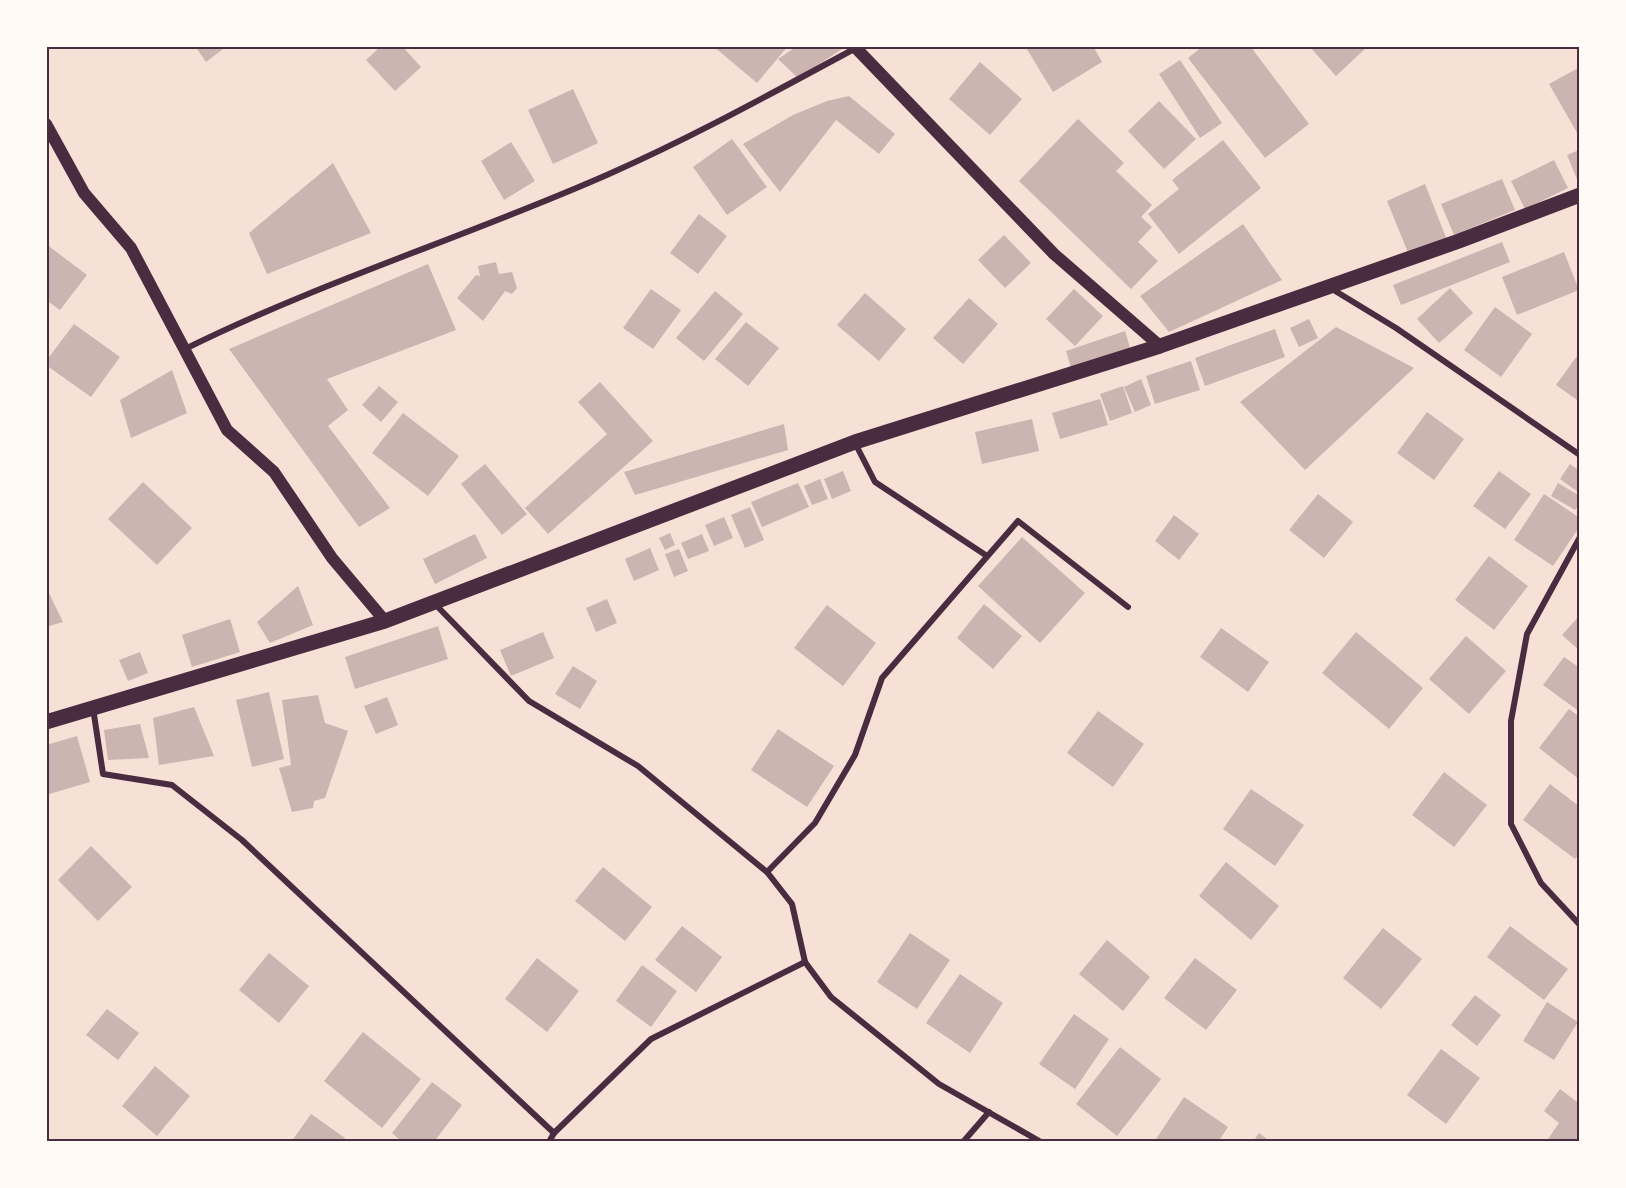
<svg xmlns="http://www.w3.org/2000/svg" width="1626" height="1188" viewBox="0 0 1626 1188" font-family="'PT Sans Narrow',sans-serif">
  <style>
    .building { fill: #ccb4b1 }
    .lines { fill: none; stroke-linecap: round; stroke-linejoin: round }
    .minor { stroke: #4a2c40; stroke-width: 6 }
    .secondary { stroke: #4a2c40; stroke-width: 12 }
    .primary { stroke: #4a2c40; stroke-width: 15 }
    .neatline { fill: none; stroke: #4a2c40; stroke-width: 2 }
  </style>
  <rect width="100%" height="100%" fill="#f7e1d7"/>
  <!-- building -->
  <g class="building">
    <polygon points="195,46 227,46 206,62"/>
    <polygon points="381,46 402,46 421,67 395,91 366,60"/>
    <polygon points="713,46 788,46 757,83"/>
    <polygon points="797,46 840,46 842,49 798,78 778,59"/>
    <polygon points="1025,46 1093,46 1102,62 1053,92"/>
    <polygon points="1203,46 1250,46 1309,124 1265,158 1188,58"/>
    <polygon points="1309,46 1368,46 1336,76"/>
    <polygon points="1180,60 1222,123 1200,138 1159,74"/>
    <polygon points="980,62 1022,99 990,135 949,99"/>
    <polygon points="1580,67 1580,138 1549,84"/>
    <polygon points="573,89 598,143 553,164 528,110"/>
    <polygon points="849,96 895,134 879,154 836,120 780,192 743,144 793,115 827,101"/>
    <polygon points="1159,101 1196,139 1164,169 1128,131"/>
    <polygon points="1078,119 1124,163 1116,171 1152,205 1141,217 1152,227 1138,242 1158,261 1131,289 1019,181"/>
    <polygon points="732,139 767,187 727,215 693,167"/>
    <polygon points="1223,140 1261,188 1179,254 1148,214 1179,189 1172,180"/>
    <polygon points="511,142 535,181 504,200 481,161"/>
    <polygon points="1579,150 1579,184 1567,155"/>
    <polygon points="1554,160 1568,188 1525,209 1511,181"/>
    <polygon points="333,163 371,233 267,274 249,233"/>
    <polygon points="1502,179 1515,210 1454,235 1441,204"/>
    <polygon points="1425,184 1447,240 1409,255 1387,201"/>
    <polygon points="699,214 727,236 698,274 670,253"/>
    <polygon points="1243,224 1282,280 1169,332 1140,296"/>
    <polygon points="1004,235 1031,263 1005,288 978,260"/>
    <polygon points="1502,242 1510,262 1401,305 1393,285"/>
    <polygon points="46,244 87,275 60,310 46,300"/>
    <polygon points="1564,252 1579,290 1517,315 1502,277"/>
    <polygon points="496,262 499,274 512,272 517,288 512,294 505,291 483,321 457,298 476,275 480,276 478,266"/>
    <polygon points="428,264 456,330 327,379 348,410 328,426 390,508 359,527 229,349"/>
    <polygon points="1450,288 1473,313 1439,343 1417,319"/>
    <polygon points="651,289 681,310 653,349 623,328"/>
    <polygon points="1074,289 1103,316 1075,346 1046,319"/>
    <polygon points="715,291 743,314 704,361 676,338"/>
    <polygon points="865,293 906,329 879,361 837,325"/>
    <polygon points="969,298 998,324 963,364 933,338"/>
    <polygon points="1495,307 1532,334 1501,377 1464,350"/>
    <polygon points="1309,319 1318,338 1299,347 1290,328"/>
    <polygon points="746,322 779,348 748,386 715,359"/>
    <polygon points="74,324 120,357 91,397 46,365 46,361"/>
    <polygon points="1336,327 1414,368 1305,470 1240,402"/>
    <polygon points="1275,329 1285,357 1205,386 1195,358"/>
    <polygon points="1125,331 1131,351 1072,371 1066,351"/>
    <polygon points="1580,352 1580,402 1556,385"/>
    <polygon points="1191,361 1200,390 1155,404 1146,376"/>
    <polygon points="172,370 187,413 131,438 120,400"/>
    <polygon points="1141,379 1151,405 1135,412 1124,387"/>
    <polygon points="600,382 653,441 548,534 525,508 607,434 578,402"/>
    <polygon points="379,386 398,402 381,422 362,405"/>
    <polygon points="1123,386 1132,413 1110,421 1100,394"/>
    <polygon points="1100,399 1108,425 1060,439 1052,413"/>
    <polygon points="1427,412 1464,439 1434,480 1397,453"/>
    <polygon points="403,413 459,456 428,496 372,453"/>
    <polygon points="1032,419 1039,451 982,464 975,432"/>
    <polygon points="784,424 788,450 635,495 624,472"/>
    <polygon points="485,464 527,514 502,535 461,484"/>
    <polygon points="1570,464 1580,471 1578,492 1560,479"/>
    <polygon points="843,471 851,491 832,499 824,479"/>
    <polygon points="1499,471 1531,494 1505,529 1473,506"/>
    <polygon points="820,479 828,499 812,505 804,486"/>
    <polygon points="143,482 192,528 157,565 108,519"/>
    <polygon points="798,483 809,507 762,527 751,502"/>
    <polygon points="1558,483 1580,496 1580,504 1575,510 1551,496"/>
    <polygon points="1318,494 1353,522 1324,558 1289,530"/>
    <polygon points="1544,494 1580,518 1580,526 1553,566 1514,540"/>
    <polygon points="750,507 764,540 745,548 731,515"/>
    <polygon points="1174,515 1199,534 1179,560 1155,541"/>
    <polygon points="724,517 733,538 714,546 705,525"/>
    <polygon points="670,533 675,545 665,550 659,538"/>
    <polygon points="475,534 487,558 435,584 423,559"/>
    <polygon points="702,534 709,551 688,559 681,543"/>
    <polygon points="1022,537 1085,593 1040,643 978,586"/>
    <polygon points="650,548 659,570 634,581 625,559"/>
    <polygon points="679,549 688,571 674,577 665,554"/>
    <polygon points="1489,556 1528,586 1494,630 1455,600"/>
    <polygon points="298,586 313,625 270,643 257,622"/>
    <polygon points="46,587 63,622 46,627"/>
    <polygon points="607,599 617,623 596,632 586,608"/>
    <polygon points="984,604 1022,636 993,669 957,638"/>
    <polygon points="827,605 876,643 843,686 794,648"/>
    <polygon points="1580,615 1580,651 1562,635"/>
    <polygon points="230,619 240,652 192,667 182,635"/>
    <polygon points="438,626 448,659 355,689 345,657"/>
    <polygon points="1221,628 1269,662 1248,692 1200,657"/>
    <polygon points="543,632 554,658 511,676 500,650"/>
    <polygon points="1356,632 1423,688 1389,729 1322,673"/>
    <polygon points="1466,636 1506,671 1469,714 1429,679"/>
    <polygon points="140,652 148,673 128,681 119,660"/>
    <polygon points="1564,657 1580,668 1580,712 1543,685"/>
    <polygon points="573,666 597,681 580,709 555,694"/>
    <polygon points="269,692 284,759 252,767 236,700"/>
    <polygon points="318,695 325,723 348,731 325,798 314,801 313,808 292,812 279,768 291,765 282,700"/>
    <polygon points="387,697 398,725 376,734 364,706"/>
    <polygon points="194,707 214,756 159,765 153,718"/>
    <polygon points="1569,709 1580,717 1580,780 1539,748"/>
    <polygon points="1098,711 1144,744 1113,787 1067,753"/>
    <polygon points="140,724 149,758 108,760 104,730"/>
    <polygon points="778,729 834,766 807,807 751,770"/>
    <polygon points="77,736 90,782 46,795 46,745"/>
    <polygon points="1444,772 1487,805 1454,847 1412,815"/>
    <polygon points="1550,784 1580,807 1580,853 1575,859 1523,820"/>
    <polygon points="1251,789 1304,825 1275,866 1223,829"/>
    <polygon points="91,846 132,887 98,921 58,880"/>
    <polygon points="1226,862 1279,906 1251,940 1199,896"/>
    <polygon points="603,867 652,907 625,941 575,901"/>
    <polygon points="682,926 722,957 696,992 655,960"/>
    <polygon points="1510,926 1568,969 1544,1000 1487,957"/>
    <polygon points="1383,928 1422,959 1381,1009 1343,978"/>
    <polygon points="910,933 950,960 917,1009 877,982"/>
    <polygon points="1107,940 1150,977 1123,1011 1079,974"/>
    <polygon points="269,953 309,986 279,1023 239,990"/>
    <polygon points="537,958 579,991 547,1032 505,999"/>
    <polygon points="1195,958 1237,990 1206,1030 1164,998"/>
    <polygon points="642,965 677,991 651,1027 616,1001"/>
    <polygon points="960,974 1003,1003 970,1053 926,1023"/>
    <polygon points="1475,995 1501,1015 1477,1046 1451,1025"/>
    <polygon points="1547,1002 1578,1022 1554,1060 1523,1041"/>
    <polygon points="107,1009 139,1033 118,1060 86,1035"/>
    <polygon points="1074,1014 1109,1039 1075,1089 1039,1064"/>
    <polygon points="363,1032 421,1079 382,1128 324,1081"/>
    <polygon points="1120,1047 1161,1079 1117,1136 1076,1104"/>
    <polygon points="1441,1049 1480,1078 1446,1124 1407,1095"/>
    <polygon points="155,1066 190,1096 157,1136 122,1106"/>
    <polygon points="432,1082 462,1105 434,1142 402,1142 392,1133"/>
    <polygon points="1560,1089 1580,1104 1580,1142 1546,1142 1559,1123 1544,1111"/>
    <polygon points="1184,1097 1228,1127 1218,1142 1154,1142"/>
    <polygon points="311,1114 345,1138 342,1142 291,1142"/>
    <polygon points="1259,1133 1271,1142 1253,1142"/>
  </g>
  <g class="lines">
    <!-- minor -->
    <g class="minor">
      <polyline points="1332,289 1396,328 1580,455"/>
      <path d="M 185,349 C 322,281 469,236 609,174 C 693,137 774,92 856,48"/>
      <polyline points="855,443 875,482 987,556"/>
      <polyline points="1580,537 1527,634 1511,721 1511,824 1541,883 1580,925"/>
      <polyline points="435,604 529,701 638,766 767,872 792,904 805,962 831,997 939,1084 1041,1142"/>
      <polyline points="93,708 103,774 172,785 242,840 554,1133 549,1142"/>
      <polyline points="767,872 815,823 855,755 882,678 1018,521 1128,607"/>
      <polyline points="554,1133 651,1039 805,962"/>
      <polyline points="963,1142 989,1112"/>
    </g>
    <!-- secondary -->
    <g class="secondary">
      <polyline points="854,46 1054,254 1160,346"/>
      <polyline points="46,124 84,193 131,248 227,430 274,472 332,558 385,621"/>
    </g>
    <!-- primary -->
    <polyline class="primary" points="46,722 385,621 855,442 1160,346 1459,241 1580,195"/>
  </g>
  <!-- border -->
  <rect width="1626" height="1188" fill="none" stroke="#fffaf5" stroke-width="96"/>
  <rect x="48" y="48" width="1530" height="1092" class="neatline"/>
</svg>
